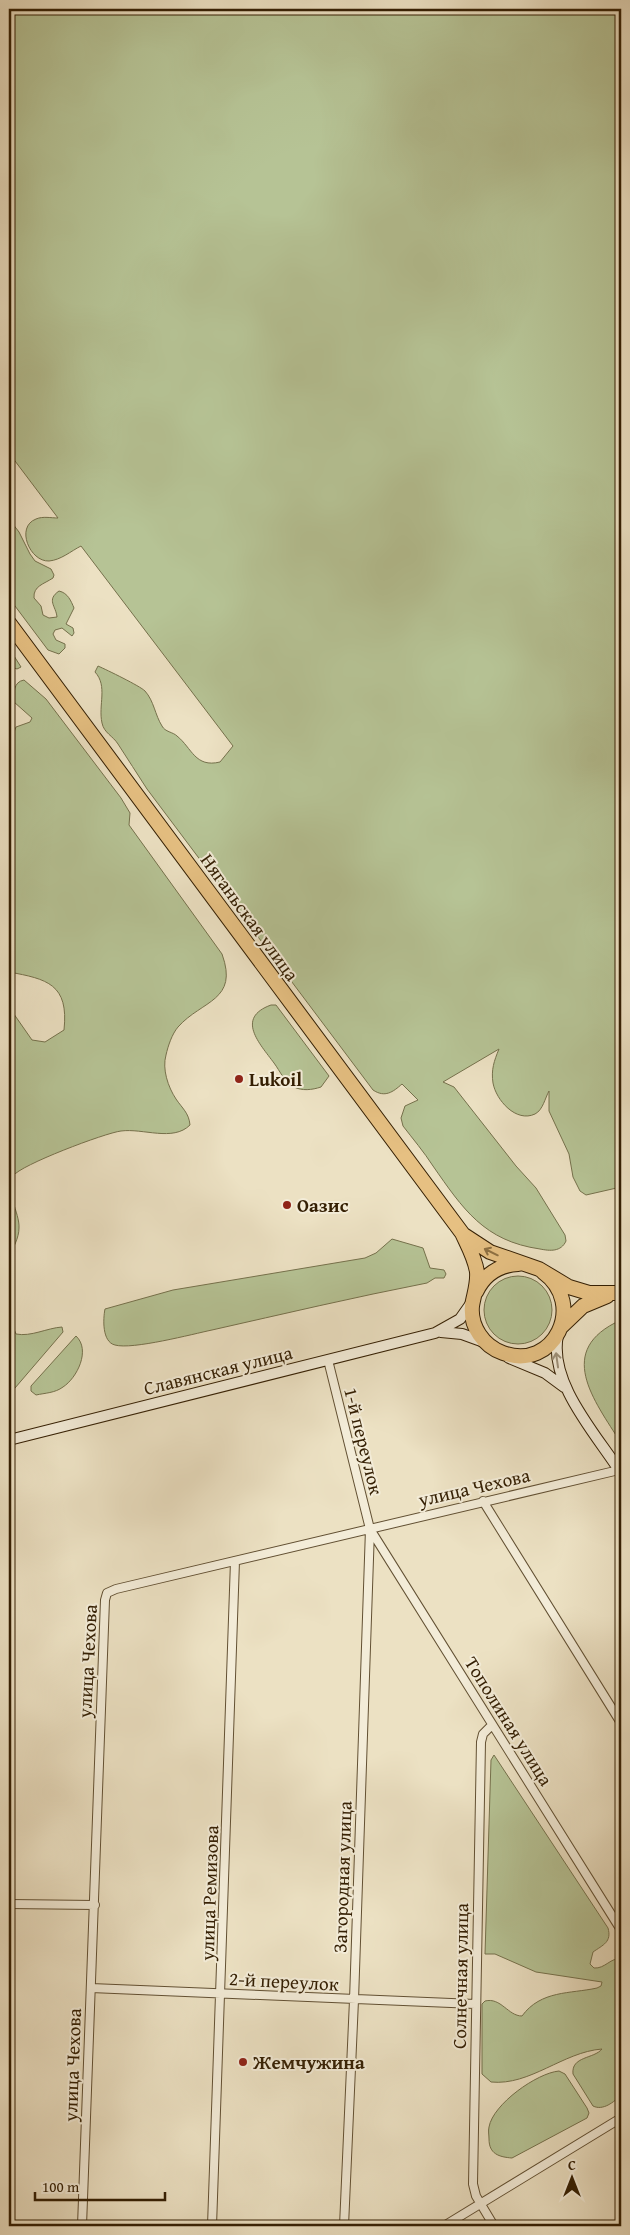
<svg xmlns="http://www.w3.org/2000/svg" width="630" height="2235" font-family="'Gentium Book Plus',serif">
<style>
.green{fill:#b6c395;stroke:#75714c}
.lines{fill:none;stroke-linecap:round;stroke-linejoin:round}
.street-casing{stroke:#625033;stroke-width:10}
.secondary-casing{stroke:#341f03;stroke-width:12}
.highway-casing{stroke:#341f03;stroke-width:16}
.street{stroke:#f3ecd8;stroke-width:8}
.secondary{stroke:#f3ecd8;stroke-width:10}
.highway{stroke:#e6c082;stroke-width:14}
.oneway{stroke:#8d7042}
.oneway2{stroke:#9d9078}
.poi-dot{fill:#8f2418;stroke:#f3ecd8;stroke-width:2}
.labels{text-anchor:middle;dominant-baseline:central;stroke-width:4;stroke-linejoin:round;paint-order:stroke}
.street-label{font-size:19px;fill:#341f03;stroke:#f3ecd8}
.poi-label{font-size:19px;font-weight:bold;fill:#341f03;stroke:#f3ecd8;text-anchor:start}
</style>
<rect width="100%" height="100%" fill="#ece1c3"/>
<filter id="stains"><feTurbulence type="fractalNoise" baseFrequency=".004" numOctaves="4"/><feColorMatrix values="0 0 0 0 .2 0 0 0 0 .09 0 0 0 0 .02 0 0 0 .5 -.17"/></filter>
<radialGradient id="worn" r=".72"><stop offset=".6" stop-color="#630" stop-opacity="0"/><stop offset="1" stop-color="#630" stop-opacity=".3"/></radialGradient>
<path class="green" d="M9 9H621V1187L586 1195 580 1191 573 1177 569 1154 549 1111V1091C545 1098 543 1110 535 1114 516 1123 496 1100 493 1083 491 1070 494 1061 499 1049L443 1082 454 1087 516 1166 536 1188 565 1235 566 1241C561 1252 550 1251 540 1249 484 1241 463 1209 433 1166 424 1152 413 1139 403 1126L401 1118 405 1106 418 1100 402 1084C393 1092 385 1098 373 1090L147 789C137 774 128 759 118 744 113 736 104 733 102 723 98 705 108 686 95 672L98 666C107 670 140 686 145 691 154 701 155 715 162 726 165 732 173 732 177 736 192 748 195 768 220 762L233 746 81 546C71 551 61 560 49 561 30 562 15 527 36 519 43 516 51 518 58 518L9 453Z
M9 519 19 532 30 554 35 561 51 569 54 575 53 578C44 584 33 586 34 598L41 606 43 615 49 618 57 617C56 606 46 600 59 591 68 593 71 601 74 608L66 624 73 628 74 633 72 636 62 628 55 630 53 634 56 640 65 644V648L59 654 48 650 9 598Z
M9 648 21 667 17 669 9 666Z
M24 680 46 699 121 798 130 813 129 825 222 954C239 1001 202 1000 178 1027 172 1034 168 1046 166 1055 162 1069 168 1087 176 1099 182 1108 189 1113 190 1125 173 1142 143 1128 121 1131 105 1133 20 1165 13 1176 4 1190 20 1213 19 1228 19 1238 13 1248 9 1257V1007L32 1040 45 1042 64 1030C69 984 47 979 9 972V741L11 740 16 727 30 722 32 718 14 702C14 693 13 682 24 680Z
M271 1005H276L329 1076 321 1087C312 1090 302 1091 294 1087 285 1083 280 1071 274 1063 260 1044 235 1018 271 1005Z
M392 1239 423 1248 430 1268 444 1270 446 1274 444 1278H435L427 1283C355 1297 283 1314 212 1330 193 1334 132 1350 115 1345 102 1342 103 1319 105 1309L173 1290 365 1258 376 1253Z
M484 1310a34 34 0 1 1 68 0a34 34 0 1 1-68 0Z
M9 1293 14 1329 16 1334C31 1337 47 1328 62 1327L63 1332 9 1395Z
M621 1320V1443C594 1400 554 1350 621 1320Z
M76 1336C91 1350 77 1378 63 1387 55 1393 45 1393 36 1395L31 1391V1386Z
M494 1755 608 1928C612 1942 603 1945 593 1952L590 1964 594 1968C605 1969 611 1957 621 1959V2095C614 2102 603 2111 593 2106L573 2074C571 2056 594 2059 602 2049 563 2052 530 2086 491 2082L482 2074V2004L485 2001C501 1997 508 2016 522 2016 541 1990 570 1994 597 1988L601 1986 602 1982 536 1972 495 1954H485L491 1760Z
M559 2071 565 2074 587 2108 589 2113 587 2118 512 2158C499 2157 489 2154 489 2139 489 2135 488 2131 489 2127 493 2104 537 2073 559 2071Z"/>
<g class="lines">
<g class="street-casing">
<path id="street" d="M328 1360 370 1529 354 2000 344 2226
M483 1501 621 1723
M370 1529 621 1930
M492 1725 483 1734 481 1742 473 2184 476 2196 494 2226
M9 1904 95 1905
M91 1988 475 2004
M82 2226 105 1600 107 1593 116 1589 619 1470
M212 2226 235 1561
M444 2226 621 2118"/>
</g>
<g class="secondary-casing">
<path id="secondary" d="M441 1332 462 1334 484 1342
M558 1335C548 1383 597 1435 621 1473
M509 1358 545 1373 564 1387
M9 1440 435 1333 460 1319 472 1302"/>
</g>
<g class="highway-casing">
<path id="highway" d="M9 623 462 1233C468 1246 475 1258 477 1272 478 1284 474 1294 472 1306 470 1326 483 1346 503 1353 554 1372 587 1304 543 1272
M464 1235 490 1252 539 1269 569 1287 589 1293H621
M476 1292C484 1275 499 1265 518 1264
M561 1327 583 1306 607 1296"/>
</g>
<use href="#street" class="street"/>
<use href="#secondary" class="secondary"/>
<use href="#highway" class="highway"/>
</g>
<defs><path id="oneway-shaft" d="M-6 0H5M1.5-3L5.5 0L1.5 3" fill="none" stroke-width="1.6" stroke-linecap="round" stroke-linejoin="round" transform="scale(1.25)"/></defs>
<use class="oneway" href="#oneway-shaft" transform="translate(491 1252) rotate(-154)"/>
<use class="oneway2" href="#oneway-shaft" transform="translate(557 1360) rotate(-98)"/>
<g class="poi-dot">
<circle cx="239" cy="1079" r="5"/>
<circle cx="287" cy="1205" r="5"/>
<circle cx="243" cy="2062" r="5"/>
</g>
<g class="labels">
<g class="street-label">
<text transform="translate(250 917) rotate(54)">Няганьская улица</text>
<text transform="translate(218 1370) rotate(-14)">Славянская улица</text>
<text transform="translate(364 1441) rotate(76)">1-й переулок</text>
<text transform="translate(474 1487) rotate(-13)">улица Чехова</text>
<text transform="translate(87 1661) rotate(-87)">улица Чехова</text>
<text transform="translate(509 1721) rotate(58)">Тополиная улица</text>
<text transform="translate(342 1877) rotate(-88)">Загородная улица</text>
<text transform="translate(209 1893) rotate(-88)">улица Ремизова</text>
<text transform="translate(460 1976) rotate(-89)">Солнечная улица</text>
<text transform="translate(284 1981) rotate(3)">2-й переулок</text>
<text transform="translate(72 2065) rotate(-88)">улица Чехова</text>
</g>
<g class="poi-label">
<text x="249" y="1079">Lukoil</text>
<text x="297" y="1205">Оазис</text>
<text x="253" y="2062">Жемчужина</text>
</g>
</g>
<rect width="630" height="2235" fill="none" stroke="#ece1c3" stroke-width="30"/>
<rect x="10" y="10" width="610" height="2215" fill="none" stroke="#341f03" stroke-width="2.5"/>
<rect x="15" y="15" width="600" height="2205" fill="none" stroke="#341f03"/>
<g transform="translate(572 2178)" stroke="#f3ecd8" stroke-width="4" paint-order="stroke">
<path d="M0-4L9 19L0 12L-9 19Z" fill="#341f03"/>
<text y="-8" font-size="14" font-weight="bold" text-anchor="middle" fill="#341f03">С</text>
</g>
<path d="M35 2192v8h130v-8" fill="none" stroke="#341f03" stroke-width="2.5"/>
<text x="42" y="2192" font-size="15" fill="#341f03" stroke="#f3ecd8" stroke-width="4" paint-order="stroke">100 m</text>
<rect width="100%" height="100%" filter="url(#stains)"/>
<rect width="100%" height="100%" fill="url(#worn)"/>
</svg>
